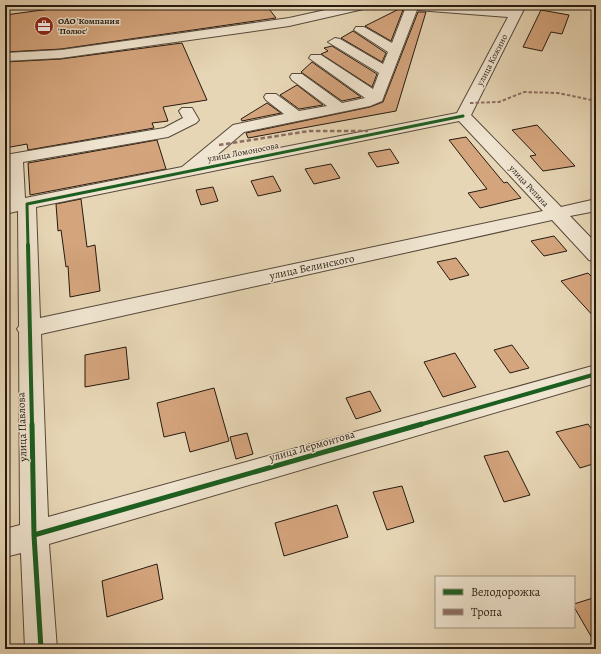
<svg xmlns="http://www.w3.org/2000/svg" width="601" height="654" font-family="Alegreya,serif">
<style>
.building{fill:#d4a47c;stroke:#261a11}
.lines{fill:none;stroke-linecap:round;stroke-linejoin:round}
.minor-casing{stroke:#56493a;stroke-width:2}
.minor{fill:#efe4cf;fill-rule:evenodd}
.quiet-far1{stroke:#8d6e63;stroke-width:2;stroke-dasharray:3.5 2;stroke-linecap:butt}
.quiet{stroke:#8d6e63;stroke-width:2.5;stroke-dasharray:4.5 2.5;stroke-linecap:butt}
.cycleway-far2-casing{stroke:#efe4cf;stroke-width:5}
.cycleway-far1-casing{stroke:#efe4cf;stroke-width:6}
.cycleway-casing{stroke:#efe4cf;stroke-width:8}
.cycleway-far2{stroke:#1b5e20;stroke-width:3}
.cycleway-far1{stroke:#1b5e20;stroke-width:4}
.cycleway{stroke:#1b5e20;stroke-width:5}
.labels{text-anchor:middle;dominant-baseline:central;stroke-width:3;stroke-linejoin:round;paint-order:stroke}
.far-poi-label{font-size:9px;font-weight:bold;fill:#261a11;stroke:#efe4cf;text-anchor:start}
.far-street-label{font-size:9px;fill:#261a11;stroke:#efe4cf}
.street-label{font-size:11px;fill:#261a11;stroke:#efe4cf}
</style>
<rect width="100%" height="100%" fill="#e7d6b5"/>
<filter id="stains"><feTurbulence type="fractalNoise" baseFrequency=".005" numOctaves="4"/><feColorMatrix values="0 0 0 0 .2 0 0 0 0 .09 0 0 0 0 .02 0 0 0 .5 -.17"/></filter>
<radialGradient id="worn" r=".72"><stop offset=".6" stop-color="#630" stop-opacity="0"/><stop offset="1" stop-color="#630" stop-opacity=".3"/></radialGradient>
<path class="building" d="M49 5H266L276 18 61 49 5 52V15L50 9Z
M399 9 403 10 391 41 365 26Z
M541 10 569 15 562 34 551 32 542 51 523 47Z
M418 12H426L396 111 248 138 246 133 370 107 383 102Z
M353 31 386 53 382 62 341 38Z
M182 43 207 100 163 107 168 121 152 123 154 128 28 150 27 144 5 148V62L61 59Z
M332 46 377 74 372 87 321 54 328 51 324 48Z
M312 62 361 97 342 101 301 72Z
M297 85 323 105 299 109 280 95Z
M267 103 281 113 242 121 241 119Z
M537 125 575 166 543 171 530 156 536 155 512 130Z
M466 137 504 183 507 182 521 198 480 208 468 193 487 189 449 140Z
M157 140 166 169 30 195 28 163Z
M390 149 399 163 377 167 368 153Z
M331 164 340 178 314 184 305 169Z
M273 176 281 191 258 196 251 181Z
M213 187 218 201 201 205 196 190Z
M81 199 87 247 95 245 100 291 70 297 68 266 66 267 61 230 58 231 56 204Z
M554 236 567 251 544 256 531 241Z
M456 258 469 275 450 280 437 262Z
M588 273 596 281V319L561 281Z
M512 345 529 368 510 373 494 350Z
M126 347 129 379 85 387V355Z
M455 353 476 387 443 397 424 362Z
M214 388 229 441 190 452 185 432 164 437 157 403Z
M370 391 381 411 356 419 346 398Z
M588 424 596 435V463L580 468 556 432Z
M247 433 253 454 236 459 230 437Z
M508 451 530 495 504 502 484 456Z
M402 486 414 522 387 530 373 492Z
M337 505 348 537 284 556 275 523Z
M157 564 163 599 107 617 102 581Z
M596 597V645L574 607V604Z"/>
<g class="lines">
<g class="minor-casing">
<path id="minor" d="M348 5H370L368 8 289 26 61 58 5 61V53L61 50 289 18Z
M398 5H448L511 10 514 5H526L471 115 561 207 596 199V211L570 216 596 243V262L589 260 552 220 41 334 48 517 596 365V383L49 544 57 649H25L21 553 5 557V529L20 525 19 332 17 329 19 326 18 211 5 214V202H8L5 155 164 128 183 118 179 111 182 108H192L199 120 196 123 168 137 23 162 25 198 182 167 233 125 284 114 266 100 264 97 266 94H276L299 111 327 106 292 80 290 77 292 74H302L342 103 365 98 309 58 311 55H321L373 89 379 73 328 42 335 38 340 39 383 64 388 52 354 30 356 27H364L392 43 405 9 400 8ZM417 10 508 17 457 113 209 162 244 132 370 106 382 101ZM459 121 543 211 40 318 36 207Z"/>
</g>
<use href="#minor" class="minor"/>
<path class="quiet-far1" d="M470 103 499 102 524 92 558 93 596 101"/>
<path class="quiet" d="M219 145 309 131H368"/>
<g class="cycleway-far2-casing">
<path id="cycleway-far2" d="M28 246 27 204 463 116"/>
</g>
<g class="cycleway-far1-casing">
<path id="cycleway-far1" d="M28 245 32 425
M419 425 596 374"/>
</g>
<g class="cycleway-casing">
<path id="cycleway" d="M32 424 34 535 41 649
M34 535 422 424"/>
</g>
<use href="#cycleway-far2" class="cycleway-far2"/>
<use href="#cycleway-far1" class="cycleway-far1"/>
<use href="#cycleway" class="cycleway"/>
</g>
<defs>
<g id="office-disc" transform="scale(1)"><circle r="9.5" fill="#8f2418" stroke="#efe4cf"/><path d="M-6-3h4V-5.5h4V-3h4V5H-6ZM-1-4.5V-3h2v-1.5ZM-6 0V1H6V0Z" fill="#fff"/></g>
</defs>
<g fill-rule="evenodd">
<use href="#office-disc" x="44" y="26"/>
</g>
<g class="labels">
<g class="far-poi-label">
<text x="58" y="21">ОАО 'Компания<tspan x="58" dy="10">'Полюс'</tspan></text>
</g>
<g class="far-street-label">
<text transform="translate(492 60) rotate(-63)">улица Кожино</text>
<text transform="translate(243 152) rotate(-11)">улица Ломоносова</text>
<text transform="translate(529 186) rotate(47)">улица Репина</text>
</g>
<g class="street-label">
<text transform="translate(312 267) rotate(-12)">улица Белинского</text>
<text transform="translate(22 427) rotate(-92)">улица Павлова</text>
<text transform="translate(312 446) rotate(-16)">улица Лермонтова</text>
</g>
</g>
<rect width="601" height="654" fill="none" stroke="#e7d6b5" stroke-width="20"/>
<rect x="6" y="6" width="589" height="642" fill="none" stroke="#261a11" stroke-width="2"/>
<rect x="10" y="10" width="581" height="634" fill="none" stroke="#261a11"/>
<rect x="435" y="576" width="140" height="52" fill="#efe4cf" stroke="#9f9383"/>
<rect x="443" y="589" width="20" height="6" fill="#1b5e20" stroke="#9f9383"/>
<text x="471" y="596" font-size="12" fill="#261a11">Велодорожка</text>
<rect x="443" y="609" width="20" height="6" fill="#8d6e63" stroke="#9f9383"/>
<text x="471" y="616" font-size="12" fill="#261a11">Тропа</text>
<rect width="100%" height="100%" filter="url(#stains)"/>
<rect width="100%" height="100%" fill="url(#worn)"/>
</svg>
